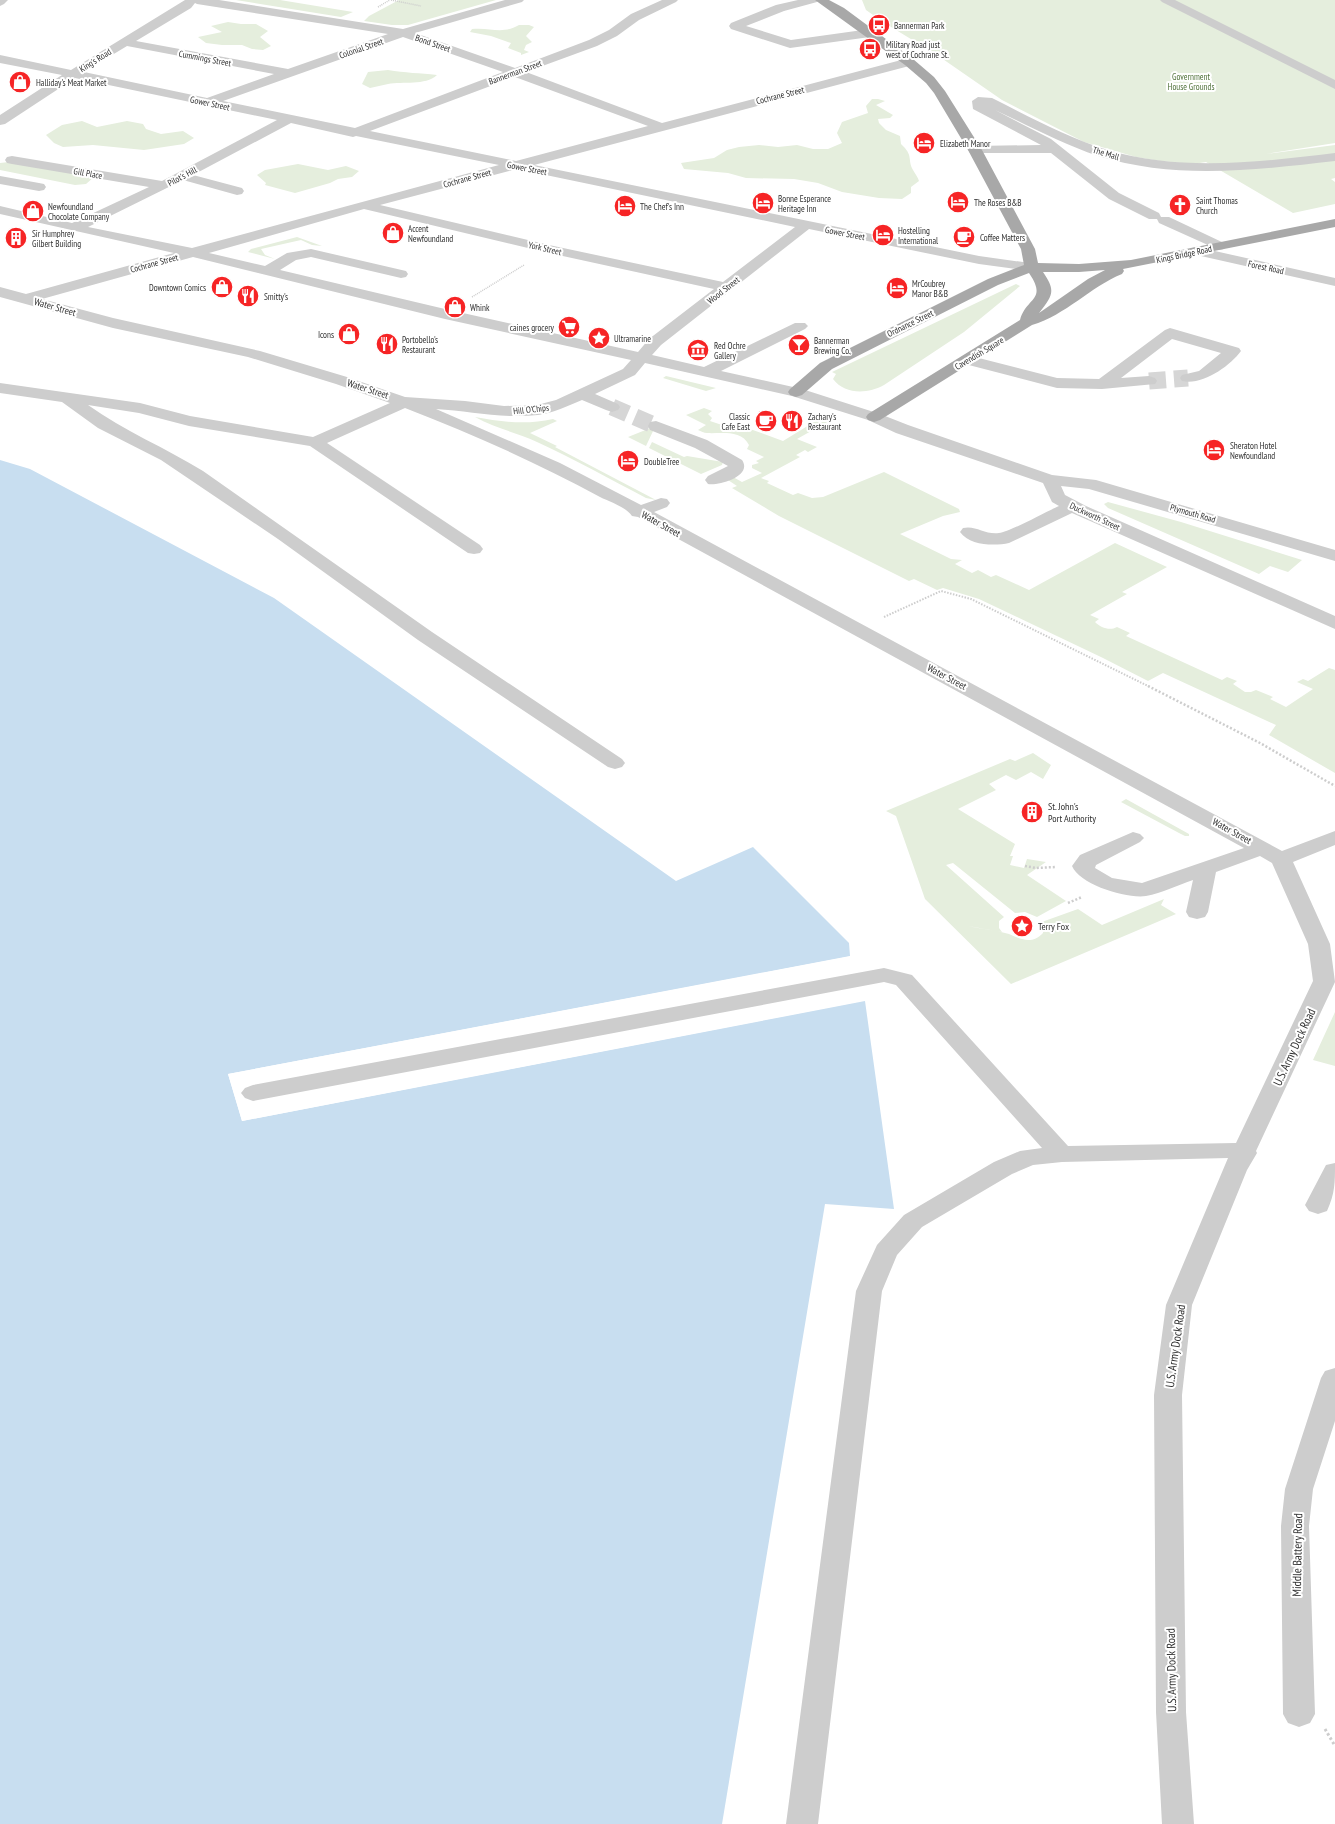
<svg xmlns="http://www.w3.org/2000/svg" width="1335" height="1824" font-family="'PT Sans Narrow',sans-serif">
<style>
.green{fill:#e5eedd}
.water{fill:#c8def0}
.pier{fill:#fff}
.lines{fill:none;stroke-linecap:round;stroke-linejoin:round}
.minor-tunnel{stroke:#d6d6d6;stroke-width:17;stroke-dasharray:17 8;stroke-linecap:butt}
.path-far3{stroke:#cdcdcd;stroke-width:1.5;stroke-dasharray:1 1;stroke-linecap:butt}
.path-far2{stroke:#cdcdcd;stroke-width:2;stroke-dasharray:1.5 1.5;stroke-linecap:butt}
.path-far1{stroke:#cdcdcd;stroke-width:2.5;stroke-dasharray:2 2;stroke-linecap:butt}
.path{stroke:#cdcdcd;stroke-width:3;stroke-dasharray:2.5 2.5;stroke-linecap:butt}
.minor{fill:#cdcdcd;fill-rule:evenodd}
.major{fill:#a8a8a8;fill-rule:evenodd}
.labels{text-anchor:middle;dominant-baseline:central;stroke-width:4;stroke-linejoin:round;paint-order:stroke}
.far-poi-label{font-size:9px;fill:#303030;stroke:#fff;text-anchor:start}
.far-street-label{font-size:9px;fill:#303030;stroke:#fff}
.far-park-label{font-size:9px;fill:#4f7139;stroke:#fff}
.street-label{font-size:10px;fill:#303030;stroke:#fff}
.poi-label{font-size:10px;fill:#303030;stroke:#fff;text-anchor:start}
.near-street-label{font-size:12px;fill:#303030;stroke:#fff}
</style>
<rect width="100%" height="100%" fill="#fff"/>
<path class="green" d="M236 0H280L353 12 341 17Z
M399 0H496L408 25H392L364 21 369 16Z
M862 0H1335V143L1266 154 1335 145V178L1331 179 1335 182V204L1293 213 1206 162 1193 164 1160 161 1136 157 1084 142 1002 100 937 55 883 22 866 10Z
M228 22 241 24H256L268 31 260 37 271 46 263 50 252 49 242 45H222L206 43 198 37 222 32 211 26Z
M519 25H529L534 27 526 36 532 42 526 45 524 50 529 52 521 55V53L508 48 511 43 491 36 470 32 472 29C491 27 501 35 519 25Z
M388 70C405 73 420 73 437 75 425 86 403 81 388 84 382 85 376 87 370 88L362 84 368 72Z
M872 99H878L885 101 876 105 893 115 890 118 878 119 879 123 886 130 900 136 901 144C914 156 907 159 913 170 915 174 918 177 919 181L911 187V193L902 199 879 198 842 192 818 183 794 179 746 178 728 173 684 169 681 163 714 158 727 150 739 147 759 145 778 147 797 145 813 149H828L842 143 837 133 842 122 868 113 866 106Z
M82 121 97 127 127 121 143 124 146 129 161 134 183 131 194 138 184 144 144 150 93 145 63 147 54 143 46 135 62 125Z
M9 162 94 177 86 184 75 185 0 170V163Z
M298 164 328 170 346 166 359 171 352 177 338 179 330 183 295 193 265 185 266 183 257 175 265 170Z
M297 237 322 246 312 245 301 240 261 249 265 255 275 259 248 252 251 249Z
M1016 284 1020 286 964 332 884 385C868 394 845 395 833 379L836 374 832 372Z
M666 376 716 388 706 391 663 378Z
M704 408 712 411 708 414 712 418 710 421 731 428 739 425 783 441 819 419 818 418 821 416 833 419 818 427 814 426 810 428 813 430 797 439 817 447 808 452 805 450 796 455 800 457 761 478 769 481 767 483 793 495 798 493 812 498 823 497 884 472 959 509 960 512 943 516 900 534 951 559 962 560 955 564 972 573 978 570 991 577 996 575 1029 590 1115 543 1167 567 1122 592 1127 594 1090 615 1099 619 1095 622C1101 628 1110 631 1117 627L1130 633 1126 636 1222 680 1227 677 1237 681 1233 684 1245 692H1251L1256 690 1273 697 1270 699 1286 707 1313 689 1297 682 1303 679 1308 681 1329 668 1335 670V773L1269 735 1276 725 1163 673 1148 681 1103 658 979 599 943 588 937 590 914 579 909 581 779 516 732 488 737 486 728 480 733 477 742 482 762 473 752 468V465L759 463 756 461 764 457 747 449 749 445C741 429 720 434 707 433 704 433 701 431 698 430L706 425 686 415Z
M475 417C501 422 527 425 553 419L557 421 530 433 557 446 555 447 656 500 646 498C610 479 574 459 537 442 516 432 496 429 475 417Z
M653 427 654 429 646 446 628 437Z
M652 442 684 457 687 456 723 462 722 465 701 474 649 448Z
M1108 502 1181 522 1302 560 1288 572 1270 566 1259 574 1108 508 1104 504Z
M1033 753 1051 765 1043 779 1031 772 1016 780 1006 775 989 784 996 790 958 809 1015 844 1010 856H1013L1010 865 1024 868 1027 859 1046 862 1027 875 1066 901 1037 917 1025 912 1015 913 953 863 946 865 1004 917 999 921V928L1002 932 968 926C981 929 996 930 1009 934 1020 939 1032 945 1043 933V929L1039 923 1078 909 1102 925 1164 899 1161 905 1176 914 1011 984 925 899 896 816 886 811 1010 759 1015 761Z
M1126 799 1189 834V836H1185L1179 833 1121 802Z
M1335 1012V1066L1313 1060Z"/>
<path class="water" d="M0 460 30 469 274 598 676 881 753 847 849 943 850 956 228 1074 242 1121 865 1001 894 1209 825 1204 722 1824H0Z"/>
<path class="pier" d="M852 956 850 958 231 1075 243 1119 864 999 867 1000 242 1121 228 1074Z"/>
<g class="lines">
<path class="minor-tunnel" d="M1149 381 1188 378
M612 407 656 426"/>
<path class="path-far3" d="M391 0 421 6
M378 7 390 0
M472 297 524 265"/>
<path class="path-far2" d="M884 617 941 591 971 599 1150 687"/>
<path class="path-far1" d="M1148 686 1260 743 1335 786
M1025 866 1036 868 1056 867
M1068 903 1082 897"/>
<path class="path" d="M1325 1729 1335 1746"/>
<path class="minor" d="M0 0H8L4 4 0 6Z
M185 0H219L403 29 505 0H524L522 2 415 33 515 68 589 40 609 30 631 14 662 0H678L676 2 639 20 617 36 597 46 526 72 662 123 905 59H913L915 62 913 65 534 165 979 256 1037 264 1039 267 1037 270 1032 271 979 264 809 229 661 345 652 355 704 367 795 323H805L808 326 805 329 721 371 802 389 880 414 908 425 1052 475 1096 480 1335 550V561L1089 489 1061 486 1065 495 1086 506 1335 616V629L1072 513 1009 543C995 546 970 546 960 532L963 528C976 525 985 535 999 533 1010 532 1047 511 1059 506L1052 502 1043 483 896 433 868 420 792 396 645 363 635 375 595 394 618 404 620 407 618 410 612 412 606 410 582 400C568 406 553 413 538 415 504 419 469 411 436 409L560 463 641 505 661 498 667 499 670 503 667 507 654 512 1282 851 1335 831V845L1293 862 1330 944 1335 982 1256 1151 1257 1153 1247 1170 1192 1305 1182 1395 1186 1712 1194 1824H1162L1156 1712 1154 1395 1166 1305 1228 1158 1062 1162 1033 1165 1012 1174 922 1227 897 1255 882 1291 818 1824H786L856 1291 877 1245 904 1215 994 1162 1020 1151 1042 1148 896 985 884 982 253 1101 245 1098 241 1093 245 1088 253 1085 884 968 912 975 1068 1146 1236 1143 1313 981 1308 944 1272 863 1260 856 1216 872 1208 912 1205 917 1197 919 1189 917 1186 912 1193 880C1178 885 1162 893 1146 896 1127 899 1080 885 1072 866L1080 855 1133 832 1140 834 1144 838 1140 842 1096 865 1095 868 1112 878 1142 883 1244 848 638 517 632 516C626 507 610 502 600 497 538 463 472 434 405 408L327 443 480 545 483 549 480 553 474 554 468 553 310 446 189 426 139 413 88 405C124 431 166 448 203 471L432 632 622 759 625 763 622 767 615 769 608 767 418 640 278 539 161 460 98 428 62 402 0 393V383L140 403 190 416 313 437 390 403 336 384 248 357 113 328 0 297V287L26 294 174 253 0 214V206L72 223 149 187 12 164 7 163 5 160 7 157 12 156 162 181 277 120 75 78 5 124 0 125V115L62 75 0 63V55L71 70ZM195 3 197 4 388 34 288 69 136 41 191 8ZM403 37 503 72 355 128 223 101ZM127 46 274 74 207 98 84 72ZM515 77 648 126 516 161 370 131ZM291 123 353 137 356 136 499 165 192 248 88 227 183 180 237 195 242 194 244 191 242 188 193 175ZM517 169 795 227 723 282 549 245 380 205ZM364 209 549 253 714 289 649 339 638 352 445 309 280 270 296 260 311 257 401 278 406 277 408 274 406 271 311 249 287 253 265 266 209 253ZM193 257 445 319 631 360 623 369 556 400 537 405 504 406 465 401 405 397 347 377 260 351 113 318 42 299Z
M798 0H819L817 2 784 11 746 26 791 40 870 29 876 33 870 37 790 48 731 29 729 26 731 23 776 5Z
M1160 0H1175L1335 80V89L1162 2Z
M978 97 992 98C1030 117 1068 138 1108 150 1182 172 1260 162 1335 153V161C1256 170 1175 180 1098 156 1062 144 1029 126 995 110L1051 139 1119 193 1159 213 1161 217H1169L1224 243 1226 246 1224 249 1219 250 1159 223 1157 219H1149L1109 199 1051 153H970L968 150 970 147 975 146 1041 145 973 109 972 101Z
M0 176 39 183 44 184 46 187 44 190 39 191 0 184Z
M1197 247 1335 278V286L1192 254 1190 251 1192 248Z
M1170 328 1239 348 1241 351C1230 366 1202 386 1182 381L1180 378 1182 375 1199 371 1221 353 1172 339 1121 378 1149 376 1155 378 1157 381 1155 384 1102 389 1057 388 961 363 959 360 961 357 967 355 1057 378 1099 379 1165 330Z
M656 421 707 440 742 460C753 476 719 486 708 484L705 480 708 476 728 466 695 448 650 430 648 426 650 422Z
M1335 1163C1335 1183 1335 1193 1327 1211L1318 1214 1309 1211 1305 1205 1326 1165Z
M1335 1368V1421L1313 1489 1309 1526 1315 1714 1310 1723 1299 1727 1288 1723 1283 1714 1281 1526 1285 1489 1321 1378 1325 1371Z"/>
<path class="major" d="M815 0H829L844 8 913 59 934 77 945 91 982 150 1035 249 1038 263 1079 264 1131 260 1335 219V227L1123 269 1124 271 1122 274C1090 287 1066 315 1032 325L880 420 874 422 868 420 866 417 868 414 1020 320C1026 297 1048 301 1029 273L998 285 832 369 802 395 796 397 790 395 788 392 790 389 820 363 988 279 1024 265 1021 249 968 150 934 93 926 83 905 65ZM1105 270 1088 279 1039 313C1053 295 1056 291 1043 272H1079Z"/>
</g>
<defs>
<g id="bus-disc" transform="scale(1.15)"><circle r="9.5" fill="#f62425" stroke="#fff"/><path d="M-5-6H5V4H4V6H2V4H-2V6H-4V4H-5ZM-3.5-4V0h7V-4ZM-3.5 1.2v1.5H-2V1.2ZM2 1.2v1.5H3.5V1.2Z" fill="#fff"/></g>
<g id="shop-disc" transform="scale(1.15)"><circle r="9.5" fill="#f62425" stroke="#fff"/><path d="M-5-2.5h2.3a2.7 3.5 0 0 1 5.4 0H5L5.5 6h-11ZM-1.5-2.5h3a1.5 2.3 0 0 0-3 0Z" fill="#fff"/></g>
<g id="hotel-disc" transform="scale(1.15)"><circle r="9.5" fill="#f62425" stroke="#fff"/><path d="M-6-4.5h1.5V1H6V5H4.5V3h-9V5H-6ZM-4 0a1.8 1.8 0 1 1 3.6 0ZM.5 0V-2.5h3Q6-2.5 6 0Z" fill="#fff"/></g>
<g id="church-disc" transform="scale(1.15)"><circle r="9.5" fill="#f62425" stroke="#fff"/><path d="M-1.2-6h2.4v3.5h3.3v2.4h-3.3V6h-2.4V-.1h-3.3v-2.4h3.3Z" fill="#fff"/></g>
<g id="cafe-disc" transform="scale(1.15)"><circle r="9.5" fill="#f62425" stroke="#fff"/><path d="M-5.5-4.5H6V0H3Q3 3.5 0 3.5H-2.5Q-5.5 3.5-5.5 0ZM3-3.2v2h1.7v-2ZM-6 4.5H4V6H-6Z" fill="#fff"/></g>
<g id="building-disc" transform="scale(1.15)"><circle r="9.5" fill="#f62425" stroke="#fff"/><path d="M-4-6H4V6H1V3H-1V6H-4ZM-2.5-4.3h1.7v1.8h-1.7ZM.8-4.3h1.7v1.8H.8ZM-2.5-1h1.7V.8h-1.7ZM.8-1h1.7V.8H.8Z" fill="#fff"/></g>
<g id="restaurant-disc" transform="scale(1.15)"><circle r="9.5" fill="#f62425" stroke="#fff"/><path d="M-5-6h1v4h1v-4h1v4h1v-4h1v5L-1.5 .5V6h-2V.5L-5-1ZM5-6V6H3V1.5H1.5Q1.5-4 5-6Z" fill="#fff"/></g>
<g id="supermarket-disc" transform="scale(1.15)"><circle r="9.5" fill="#f62425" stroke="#fff"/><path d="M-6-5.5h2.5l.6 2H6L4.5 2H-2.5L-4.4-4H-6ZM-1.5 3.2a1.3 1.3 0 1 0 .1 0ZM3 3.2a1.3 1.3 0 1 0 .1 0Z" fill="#fff"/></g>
<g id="sight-disc" transform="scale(1.15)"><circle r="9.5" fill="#f62425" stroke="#fff"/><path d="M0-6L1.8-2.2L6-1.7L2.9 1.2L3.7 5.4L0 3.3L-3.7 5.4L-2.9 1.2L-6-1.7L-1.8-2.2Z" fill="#fff"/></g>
<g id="bar-disc" transform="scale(1.15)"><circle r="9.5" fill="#f62425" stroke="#fff"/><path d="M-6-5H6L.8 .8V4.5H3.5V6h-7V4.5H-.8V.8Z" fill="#fff"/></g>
<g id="museum-disc" transform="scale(1.15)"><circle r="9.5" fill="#f62425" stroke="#fff"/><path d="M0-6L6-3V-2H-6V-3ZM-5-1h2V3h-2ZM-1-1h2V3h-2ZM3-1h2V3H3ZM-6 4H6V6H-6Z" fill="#fff"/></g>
</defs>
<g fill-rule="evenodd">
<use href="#bus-disc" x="879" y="25"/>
<use href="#bus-disc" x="870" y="49"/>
<use href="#shop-disc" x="20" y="82"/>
<use href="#hotel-disc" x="924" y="143"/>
<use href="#hotel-disc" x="958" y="202"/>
<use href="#hotel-disc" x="763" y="203"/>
<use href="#church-disc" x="1180" y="205"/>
<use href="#hotel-disc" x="625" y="206"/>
<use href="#shop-disc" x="33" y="211"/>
<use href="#shop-disc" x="393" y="233"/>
<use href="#hotel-disc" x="883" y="235"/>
<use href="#cafe-disc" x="964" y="237"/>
<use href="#building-disc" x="16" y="238"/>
<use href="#shop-disc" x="222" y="287"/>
<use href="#hotel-disc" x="897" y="288"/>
<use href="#restaurant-disc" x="248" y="296"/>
<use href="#shop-disc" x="455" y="307"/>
<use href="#supermarket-disc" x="569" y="327"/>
<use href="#shop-disc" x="349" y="334"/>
<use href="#sight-disc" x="599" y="338"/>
<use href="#restaurant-disc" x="387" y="344"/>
<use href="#bar-disc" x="799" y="345"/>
<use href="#museum-disc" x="698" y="350"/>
<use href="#cafe-disc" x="766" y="421"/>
<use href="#restaurant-disc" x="792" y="421"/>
<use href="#hotel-disc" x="1214" y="450"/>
<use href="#hotel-disc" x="628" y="461"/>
<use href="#building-disc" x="1032" y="812"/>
<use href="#sight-disc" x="1022" y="926"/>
</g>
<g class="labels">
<g class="far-poi-label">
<text x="894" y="25">Bannerman Park</text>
<text x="886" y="44">Military Road just<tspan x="886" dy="10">west of Cochrane St.</tspan></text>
<text x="36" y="82">Halliday's Meat Market</text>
<text x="940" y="143">Elizabeth Manor</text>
<text x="778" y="198">Bonne Esperance<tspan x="778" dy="10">Heritage Inn</tspan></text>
<text x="1196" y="200">Saint Thomas<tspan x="1196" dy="10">Church</tspan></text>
<text x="974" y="202">The Roses B&amp;B</text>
<text x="48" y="206">Newfoundland<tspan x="48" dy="10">Chocolate Company</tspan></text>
<text x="640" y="206">The Chef's Inn</text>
<text x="408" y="228">Accent<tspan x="408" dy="10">Newfoundland</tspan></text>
<text x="898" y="230">Hostelling<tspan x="898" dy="10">International</tspan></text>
<text x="32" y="233">Sir Humphrey<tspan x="32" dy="10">Gilbert Building</tspan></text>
<text x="980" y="237">Coffee Matters</text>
<text x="912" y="283">MrCoubrey<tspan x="912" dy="10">Manor B&amp;B</tspan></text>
<text x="206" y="287" text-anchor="end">Downtown Comics</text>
<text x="264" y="296">Smitty's</text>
<text x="470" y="307">Whink</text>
<text x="554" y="327" text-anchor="end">caines grocery</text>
<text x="334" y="334" text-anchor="end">Icons</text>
<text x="614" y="338">Ultramarine</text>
<text x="402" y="339">Portobello's<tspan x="402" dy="10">Restaurant</tspan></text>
<text x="814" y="340">Bannerman<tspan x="814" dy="10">Brewing Co.</tspan></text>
<text x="714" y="345">Red Ochre<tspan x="714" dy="10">Gallery</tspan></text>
<text x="750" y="416" text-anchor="end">Classic<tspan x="750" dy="10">Cafe East</tspan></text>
<text x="808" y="416">Zachary's<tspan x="808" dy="10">Restaurant</tspan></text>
<text x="1230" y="445">Sheraton Hotel<tspan x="1230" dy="10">Newfoundland</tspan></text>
<text x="644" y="461">DoubleTree</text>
</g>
<g class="far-street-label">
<text transform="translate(433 43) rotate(19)">Bond Street</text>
<text transform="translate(361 48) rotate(-19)">Colonial Street</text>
<text transform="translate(205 58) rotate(11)">Cummings Street</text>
<text transform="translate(95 60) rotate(-32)">King's Road</text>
<text transform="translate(515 72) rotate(-20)">Bannerman Street</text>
<text transform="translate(780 95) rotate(-14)">Cochrane Street</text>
<text transform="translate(210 103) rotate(12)">Gower Street</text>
<text transform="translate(1106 153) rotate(17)">The Mall</text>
<text transform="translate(527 168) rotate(11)">Gower Street</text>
<text transform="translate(88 173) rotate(10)">Gill Place</text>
<text transform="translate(182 176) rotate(-28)">Pilot's Hill</text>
<text transform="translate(467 178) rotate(-15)">Cochrane Street</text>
<text transform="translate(845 233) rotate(11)">Gower Street</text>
<text transform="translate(545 248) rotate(13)">York Street</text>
<text transform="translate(1184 254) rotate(-12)">Kings Bridge Road</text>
<text transform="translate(154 263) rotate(-15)">Cochrane Street</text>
<text transform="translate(1266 267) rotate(12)">Forest Road</text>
<text transform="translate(723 290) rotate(-38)">Wood Street</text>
<text transform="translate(910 323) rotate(-26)">Ordnance Street</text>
<text transform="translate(979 353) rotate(-31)">Cavendish Square</text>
<text transform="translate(531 409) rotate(-6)">Hill O'Chips</text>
<text transform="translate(1193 513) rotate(16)">Plymouth Road</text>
<text transform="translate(1095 516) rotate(25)">Duckworth Street</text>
</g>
<g class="far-park-label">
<text x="1191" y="76">Government<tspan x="1191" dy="10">House Grounds</tspan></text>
</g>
<g class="street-label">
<text transform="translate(55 307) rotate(16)">Water Street</text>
<text transform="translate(368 389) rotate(18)">Water Street</text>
<text transform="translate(661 524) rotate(29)">Water Street</text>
<text transform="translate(947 677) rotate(28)">Water Street</text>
<text transform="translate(1232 831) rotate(29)">Water Street</text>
</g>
<g class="poi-label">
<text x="1048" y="806">St. John's<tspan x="1048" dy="12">Port Authority</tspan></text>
<text x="1038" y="926">Terry Fox</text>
</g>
<g class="near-street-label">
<text transform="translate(1294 1047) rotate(-65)">U.S. Army Dock Road</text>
<text transform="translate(1175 1346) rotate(-82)">U.S. Army Dock Road</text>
<text transform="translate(1297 1555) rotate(-89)">Middle Battery Road</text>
<text transform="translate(1171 1670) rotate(-91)">U.S. Army Dock Road</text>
</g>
</g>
</svg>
